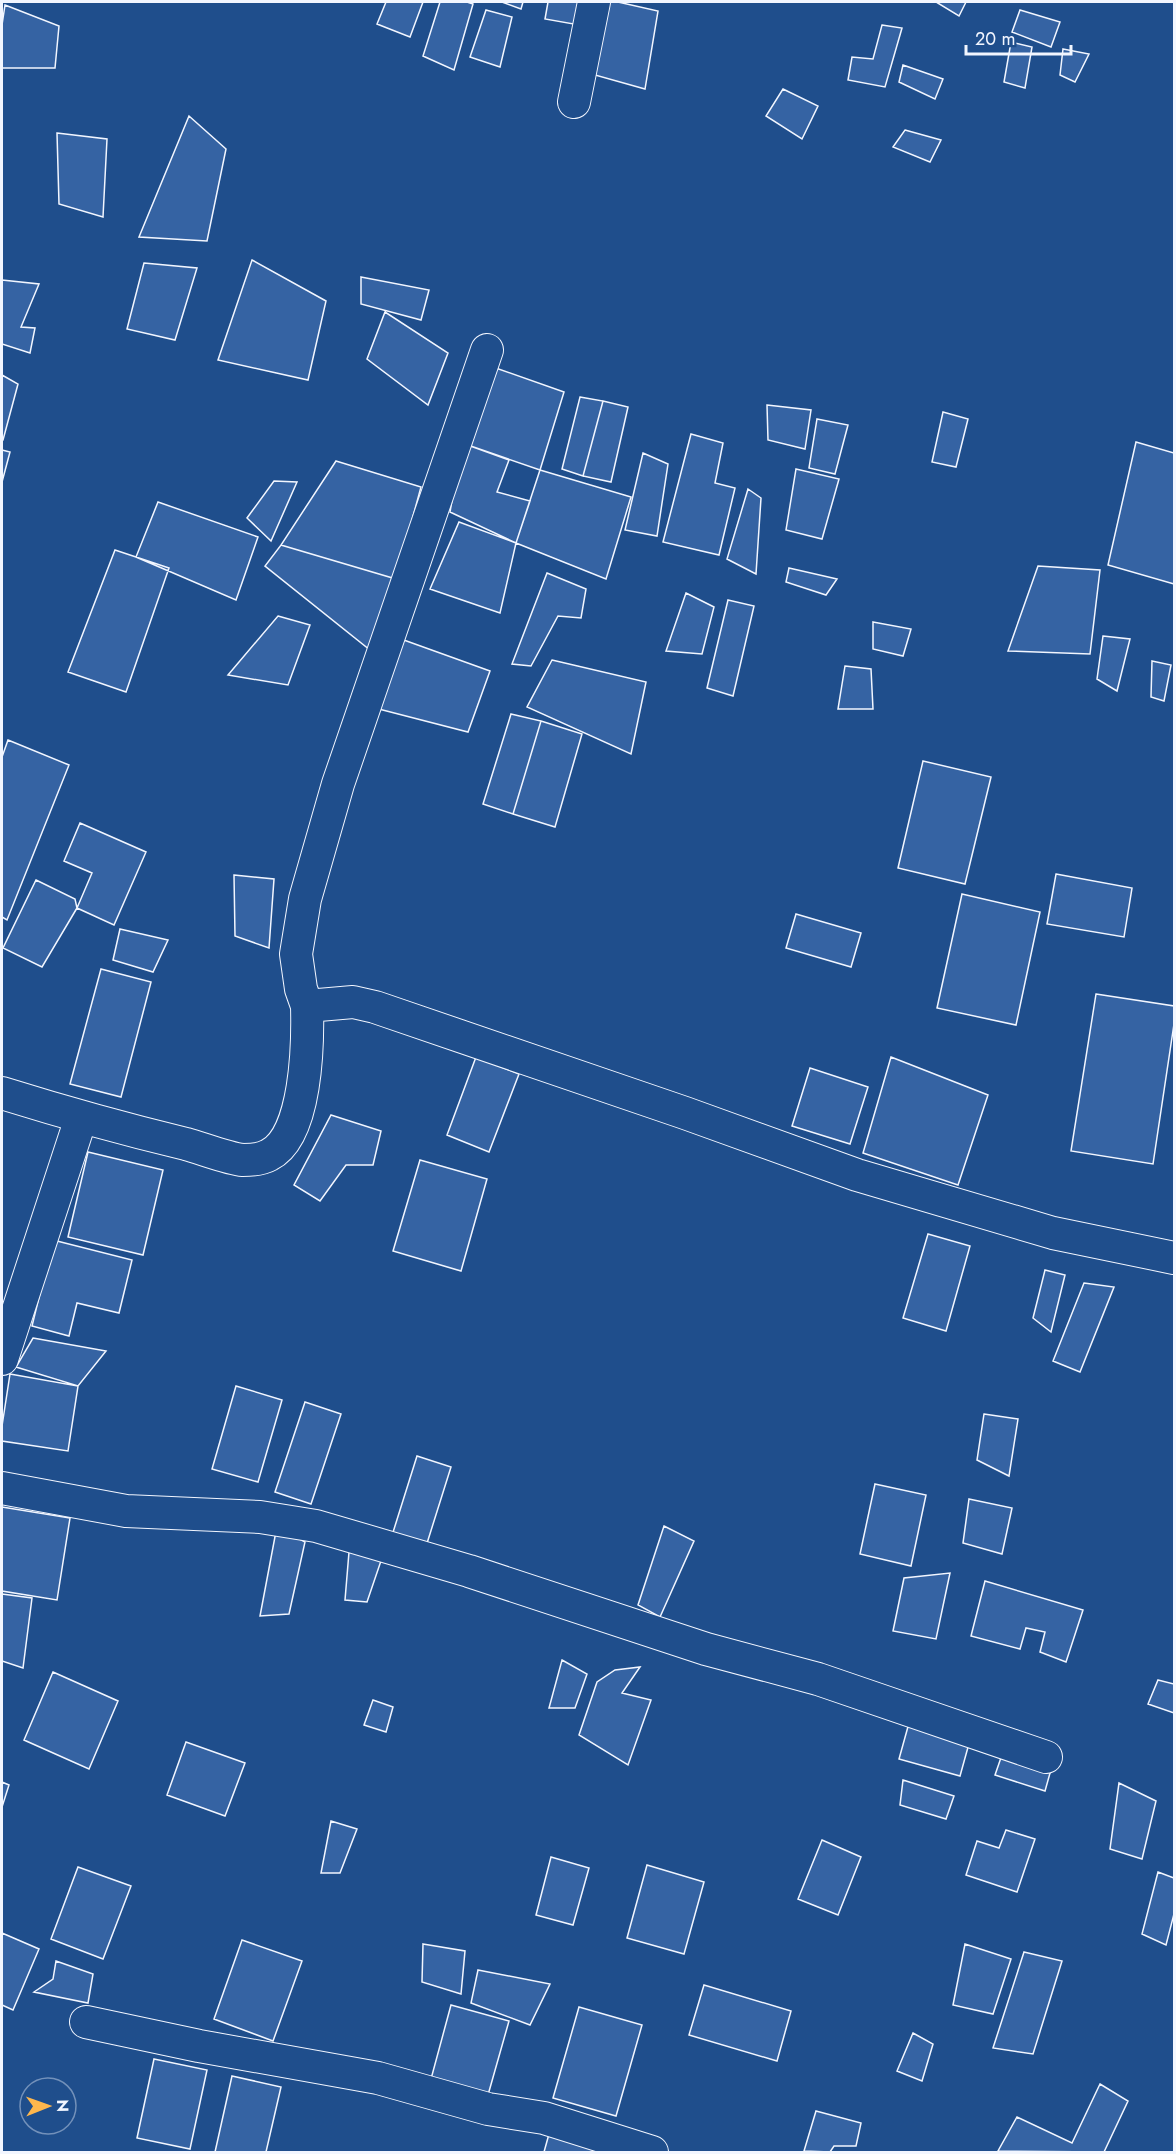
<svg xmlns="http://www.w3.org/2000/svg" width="1176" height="2154" font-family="Jost,sans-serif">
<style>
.building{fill:#3563a3;stroke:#f2f6ff;stroke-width:1.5}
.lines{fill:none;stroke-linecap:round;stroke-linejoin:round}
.minor-casing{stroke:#f2f6ff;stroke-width:34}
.minor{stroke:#1f4e8c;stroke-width:32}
</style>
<rect width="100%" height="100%" fill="#1f4e8c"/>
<path class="building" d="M386 2H423L410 37 377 24Z
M440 2H467L473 4 454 70 423 56Z
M502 2H523L521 9Z
M548 2H583L579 25 545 19Z
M608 2H618L658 11 645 89 595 75Z
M936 2H966L959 16Z
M5 5 59 26 55 68H2V25Z
M486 10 512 17 500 67 470 57Z
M1020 10 1060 22 1051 47 1012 32Z
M882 25 902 28 885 87 848 80 852 57 873 59Z
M1011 42 1032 47 1025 88 1004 82Z
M1063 49 1089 54 1075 82 1060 75Z
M903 65 943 79 935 99 899 82Z
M783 89 818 106 802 139 766 116Z
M189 116 226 149 207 241 139 237Z
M905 130 941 140 930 162 893 147Z
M57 133 107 139 103 217 59 204Z
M252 260 326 301 308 380 218 360Z
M144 263 197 268 175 340 127 329Z
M361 277 429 290 421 320 361 304Z
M2 280 39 284 21 327 35 328 30 353 2 344Z
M385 312 448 353 428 405 367 359Z
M490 366 564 392 540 470 462 443Z
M2 375 18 384 3 440H2Z
M580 397 603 401 583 476 562 469Z
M603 401 628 407 611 482 583 476Z
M767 405 811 410 805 449 768 440Z
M943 412 968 419 956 467 932 462Z
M817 419 848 425 835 474 809 468Z
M691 434 723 443 715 483 735 488 719 555 663 542Z
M1136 442 1174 453V584L1108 565Z
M462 443 509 460 497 492 530 501 516 543 450 512Z
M2 450 10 452 2 482Z
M643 453 668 464 657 536 625 530Z
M336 461 421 487 396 579 281 545Z
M796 469 839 479 822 539 786 530Z
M540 470 631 497 606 579 516 543Z
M274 481 297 482 271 541 247 518Z
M748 489 761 498 756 574 727 559Z
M158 502 258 537 236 600 136 557Z
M459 522 516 543 500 613 430 589Z
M281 545 396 579 370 650 265 566Z
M115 550 169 568 126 692 68 672Z
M1038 566 1100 570 1090 654 1008 651Z
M789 568 837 579 826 595 786 582Z
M547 573 586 589 581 618 558 616 531 666 512 664Z
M686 593 714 607 702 654 666 651Z
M728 600 754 606 733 696 707 688Z
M278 616 310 625 288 685 228 675Z
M873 622 911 629 903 656 873 649Z
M1103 636 1130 639 1117 691 1097 679Z
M401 639 490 671 468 732 371 707Z
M552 660 646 682 631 754 527 707Z
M1152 661 1171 665 1164 701 1151 697Z
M845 666 871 669 873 709H838Z
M511 714 541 721 513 814 483 804Z
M541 721 582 734 555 827 513 814Z
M8 740 69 765 7 920 2 917V757Z
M923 761 991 777 965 884 898 868Z
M80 823 146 852 114 925 77 908 92 873 64 861Z
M1056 874 1132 888 1124 937 1047 924Z
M234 875 274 879 269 948 235 936Z
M36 880 75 899 77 908 42 967 3 948Z
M962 894 1040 912 1016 1025 937 1008Z
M796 914 861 933 851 967 786 948Z
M120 929 168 940 153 972 113 960Z
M101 969 151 982 121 1097 70 1084Z
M1096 994 1174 1006V1024L1153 1164 1071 1151Z
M476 1057 519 1074 489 1152 447 1135Z
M891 1057 988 1095 958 1185 863 1153Z
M810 1068 868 1087 850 1144 792 1126Z
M331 1115 381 1131 373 1165H346L320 1201 294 1185Z
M88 1152 163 1170 143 1255 68 1237Z
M420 1160 487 1179 461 1271 393 1251Z
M928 1234 970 1246 946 1331 903 1318Z
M53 1240 132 1260 119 1313 77 1303 69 1336 32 1326Z
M1045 1270 1065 1275 1051 1332 1033 1318Z
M1084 1283 1114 1287 1080 1372 1053 1361Z
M33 1338 106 1351 78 1386 16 1367Z
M10 1374 78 1386 68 1451 2 1441V1426Z
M236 1386 282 1400 258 1482 212 1469Z
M305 1402 341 1414 311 1504 275 1492Z
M984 1414 1018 1419 1009 1476 977 1460Z
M417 1456 451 1467 423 1556 389 1545Z
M875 1484 926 1495 911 1566 860 1554Z
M969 1499 1012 1508 1002 1554 963 1543Z
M2 1507 70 1518 57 1600 2 1591Z
M277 1526 305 1542 289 1614 260 1616Z
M664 1526 694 1541 660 1617 638 1605Z
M349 1552H384L367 1602 345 1600Z
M950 1573 936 1639 893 1631 904 1578Z
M985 1581 1083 1610 1066 1662 1040 1652 1045 1632 1026 1628 1020 1649 971 1636Z
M2 1594 32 1598 23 1668 2 1661Z
M562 1660 587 1674 575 1708H549Z
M640 1667 622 1693 651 1700 628 1765 579 1735 597 1682 615 1670Z
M53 1672 118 1701 89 1769 24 1740Z
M1158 1680 1174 1684V1713L1148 1704Z
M373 1700 393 1707 386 1732 364 1725Z
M909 1723 970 1740 960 1776 899 1759Z
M186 1742 245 1763 225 1816 167 1795Z
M1004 1749 1052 1766 1045 1791 995 1775Z
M903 1780 954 1796 946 1819 900 1805Z
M2 1782 9 1785 2 1807Z
M1119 1783 1156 1801 1142 1859 1110 1849Z
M331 1821 357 1829 340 1873H321Z
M1006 1830 1035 1839 1017 1892 966 1875 977 1841 999 1848Z
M822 1840 861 1857 838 1915 798 1899Z
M551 1857 589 1868 573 1925 536 1915Z
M647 1865 704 1882 684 1954 627 1938Z
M78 1867 131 1886 103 1959 51 1939Z
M1158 1872 1174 1878V1914L1166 1945 1142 1934Z
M2 1933 39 1949 13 2010 2 2005Z
M242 1940 302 1961 273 2041 214 2019Z
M423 1944 465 1951 461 1994 422 1982Z
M965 1944 1011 1959 993 2014 953 2005Z
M1024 1952 1062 1961 1033 2054 993 2048Z
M56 1961 93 1974 88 2003 34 1992 53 1979Z
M478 1970 550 1984 530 2025 471 2003Z
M704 1985 791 2011 777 2061 689 2035Z
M451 2005 509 2021 488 2095 431 2079Z
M579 2007 642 2025 616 2116 553 2098Z
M913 2033 933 2044 922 2081 897 2071Z
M154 2059 207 2070 190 2149 137 2138Z
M232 2076 281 2087 266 2152H215Z
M1100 2084 1128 2101 1104 2152 998 2151 1017 2117 1072 2143Z
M816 2111 861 2123 856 2146H834L830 2152 804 2151Z
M549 2134 612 2152H544Z"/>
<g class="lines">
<g class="minor-casing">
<path id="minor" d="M574 102 594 2
M307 1006 301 989 296 954 305 899 338 784 487 350
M2 1093C63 1112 124 1129 186 1144 201 1148 229 1159 243 1160 252 1160 262 1159 269 1155 307 1136 308 1043 307 1006L353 1002 375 1007 685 1113 857 1175 1053 1233 1174 1258
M2 1359 81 1118
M2 1488 126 1511 260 1517 316 1526 469 1571 706 1649 818 1679 1046 1757
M86 2022 199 2046 378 2078 488 2109 544 2118 652 2152"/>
</g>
<use href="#minor" class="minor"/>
</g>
<rect width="1176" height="2154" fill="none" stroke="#f2f6ff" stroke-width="6"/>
<g transform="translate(48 2106) rotate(89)"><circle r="28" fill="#1f4e8c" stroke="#7391ba" stroke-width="1.5"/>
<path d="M0-4.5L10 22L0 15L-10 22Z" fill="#ffb74d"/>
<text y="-9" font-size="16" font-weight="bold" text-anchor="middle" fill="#f2f6ff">N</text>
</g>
<path d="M966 45v9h105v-9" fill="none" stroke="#f2f6ff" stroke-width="3"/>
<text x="975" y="45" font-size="18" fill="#f2f6ff" stroke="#1f4e8c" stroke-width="4.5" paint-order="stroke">20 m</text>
</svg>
